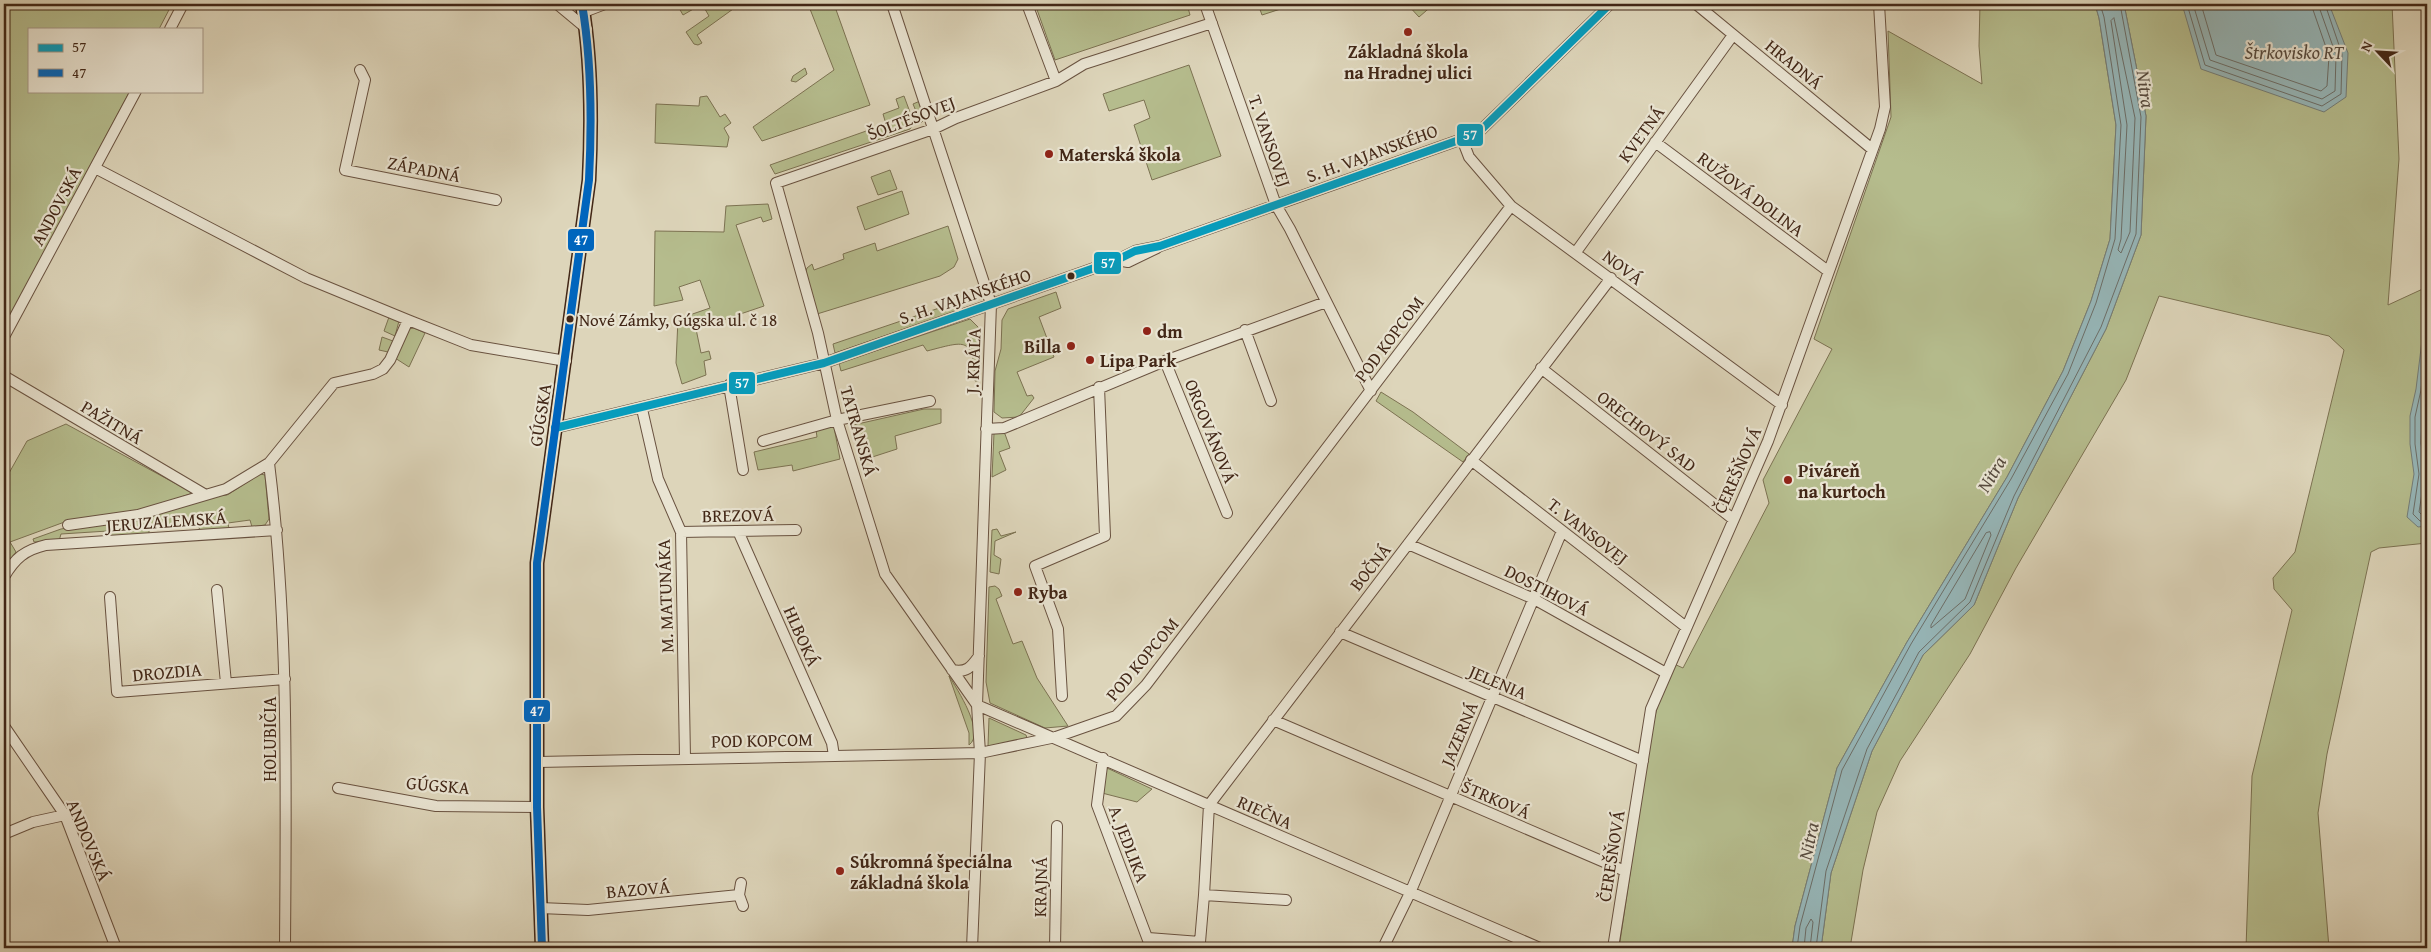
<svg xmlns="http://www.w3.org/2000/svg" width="2431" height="952" font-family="'Gentium Book Plus',serif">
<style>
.green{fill:#b5bc8d;stroke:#7c7252}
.water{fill:#96b6b8;stroke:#747d78}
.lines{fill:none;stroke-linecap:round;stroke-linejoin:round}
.shore{stroke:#6c6e68;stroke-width:1}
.minor-casing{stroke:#695240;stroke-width:12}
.major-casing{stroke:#422717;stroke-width:15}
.minor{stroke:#e9e4d2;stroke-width:10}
.major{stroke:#ddd5ba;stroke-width:12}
.bus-1-casing{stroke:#e9e4d2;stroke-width:11}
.bus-2-casing{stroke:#e9e4d2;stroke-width:11}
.bus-1{stroke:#079cbc;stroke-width:8}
.bus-2{stroke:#0065bd;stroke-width:8}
.poi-dot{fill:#8f2418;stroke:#e9e4d2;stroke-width:2}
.bus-dot{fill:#422717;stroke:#e9e4d2;stroke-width:2}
.labels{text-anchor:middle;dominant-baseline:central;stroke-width:4.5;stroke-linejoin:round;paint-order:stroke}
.bus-label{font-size:17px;fill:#422717;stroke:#e9e4d2;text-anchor:start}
.poi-label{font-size:18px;font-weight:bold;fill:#422717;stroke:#e9e4d2;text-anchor:start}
.street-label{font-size:18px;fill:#422717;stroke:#e9e4d2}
.water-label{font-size:19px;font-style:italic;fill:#574b3f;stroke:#e9e4d2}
.line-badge{stroke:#e9e4d2;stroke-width:2}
.badge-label{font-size:14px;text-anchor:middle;font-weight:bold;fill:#fff}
</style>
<rect width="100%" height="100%" fill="#ddd5ba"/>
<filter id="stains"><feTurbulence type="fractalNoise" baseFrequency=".004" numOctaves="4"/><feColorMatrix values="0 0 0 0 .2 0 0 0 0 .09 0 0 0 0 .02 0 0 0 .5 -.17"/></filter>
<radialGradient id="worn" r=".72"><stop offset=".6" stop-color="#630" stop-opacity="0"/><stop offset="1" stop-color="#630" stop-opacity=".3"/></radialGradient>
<path class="green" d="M4 4H172L159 29H29V91H130L4 327Z
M685 4H740L697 35 702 43 698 45 694 44 686 32 709 16 702 4 683 15 679 8Z
M808 4H834L870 105 762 141 753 127 834 70Z
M1035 4H1187L1190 15 1055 60Z
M1258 4H1296L1262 15Z
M1407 4H1434L1419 17Z
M1980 4H2095L2099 18 2116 125 2110 239 2091 301 2063 371 2007 477 1907 642 1837 768 1795 926 1792 948H1619L1651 732 1659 700 1674 664 1683 668 1769 503 1763 480 1832 349 1814 339 1891 117 1888 31 1982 84 1979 46Z
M2124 4H2392L2399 159 2388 305 2427 287V543L2379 548 2371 552 2327 754 2318 813 2329 948H2246L2252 776 2292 610 2274 589 2273 578 2295 552 2344 350 2329 336 2159 296 2126 380 2016 568 1970 654 1900 761 1877 812 1863 870 1850 948H1821L1831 873 1872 751 1923 655 1974 605 2018 498 2106 329 2141 235 2146 116Z
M1189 65 1221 156 1152 180 1134 125 1150 118 1144 100 1109 111 1103 94Z
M805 68 807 74 796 82 791 81 793 76Z
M707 96 720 117 725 114 731 123 724 128 729 137 727 147 655 143 656 104 699 106 700 97Z
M904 96 914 123 910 129 775 174 770 165 886 124 883 114 899 108 896 99Z
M920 101 926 118 921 123 913 104Z
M890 170 897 189 878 195 871 177Z
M902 191 909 214 865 230 857 207Z
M768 204 772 219 763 222 761 217 736 225 764 306 696 329 701 353 709 351 711 359 704 361 706 375 682 384 676 363 678 319 710 308 700 280 679 287 683 300 654 306 655 231 724 232 726 206Z
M948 226 958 259 954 267 940 276 817 314 805 274 807 268 812 264 814 270 844 259 843 254 875 243 877 251Z
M1056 292 1061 308 1039 317 1054 357 1017 372 1027 396 1032 395 1034 398 1019 417 1002 418 994 412 995 371 1001 349 1002 320 1008 309Z
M957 302 960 310 835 353 833 344Z
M389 317 399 321 395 336 384 331Z
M970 319 981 330 979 381H975C973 336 966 341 927 351L923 345 841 371 839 363Z
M414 328 425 333 409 367 395 358 408 329Z
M382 337 393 341 388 352 379 350Z
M1381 392 1413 412 1469 454 1463 462 1376 401Z
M924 409H941V423L895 436 897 449 860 461 853 425Z
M66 424 193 493 139 511 70 520 10 542 16 552 4 567V482L27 441Z
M829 426 834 427 840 459 793 471 792 465 758 470 754 452 817 437 816 430Z
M1002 432 1005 434 1010 448 999 452 1006 470 992 477 994 433Z
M260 474 265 475 269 519 265 525 252 527 250 520 228 523 229 529 200 531 198 524 149 528V534L109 537 108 531 61 534 59 541 34 542 33 539 61 529 144 516 206 497 227 495Z
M997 529 1001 536 1016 532 995 541 994 555 1001 559 999 574 990 572 992 530Z
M995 586 999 589 1002 596 996 599 1013 644 1022 641 1037 678 1068 726 1045 728 990 703 986 682 989 587Z
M949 676C957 689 986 733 969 745V733Z
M989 718 1026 735 1027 738 997 746H988Z
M1107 768 1152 789 1137 802 1102 793Z"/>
<path class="water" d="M2095 4H2124L2146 116 2141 235 2106 329 2018 498 1974 605 1923 655 1872 751 1831 873 1821 948H1792L1795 926 1837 768 1907 642 2007 477 2063 371 2091 301 2110 239 2116 125 2099 18Z
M2182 4H2329L2348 53 2346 97 2324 112 2201 69Z
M2427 317V526L2418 527 2407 517 2414 474 2410 444V416L2416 389 2424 324Z"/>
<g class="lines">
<path class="shore" d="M2187 4 2205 65 2322 106 2341 94 2342 54 2325 4
M2193 4 2210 60 2322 99 2335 91 2336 55 2318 4
M2201 4 2216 55 2321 91 2327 86 2329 56 2311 4
M2114 18 2135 118 2130 232 2121 253 2118 250 2121 239 2127 125 2111 21Z
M2427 333 2421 390 2415 417V444L2419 474 2413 514 2420 521H2427
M2427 392 2422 417 2421 443 2425 474 2419 512 2422 515H2427
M1990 532 1991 535 1965 599 1931 628V625L1986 533Z
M1797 948 1800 926 1842 770 1911 644 2011 479 2068 374 2096 303 2115 239 2121 125 2104 17 2100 4
M1804 948 1806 928 1811 919 1813 922 1810 948
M1816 948 1826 871 1867 749 1919 652 1970 602 2014 496 2101 327 2136 234 2141 117 2120 4"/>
<g class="minor-casing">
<path id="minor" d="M557 4 587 29
M892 4 991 304 977 705 980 753 972 948
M1027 4 1056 81
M1205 4 1276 205 1290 229 1371 391
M1696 4 1872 149
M584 12 605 4
M170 29 183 4
M360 70 365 80 345 170 496 200
M1462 139 1469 157 1511 206 1782 405
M1655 142 1828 271
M95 168 306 278 408 320 471 345 566 361
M1576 252 1733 35
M1117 260 1128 262 1157 248
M1245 330 1271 401
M4 337 136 91
M1165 361 1227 513
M1541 368 1733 519
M4 376 204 494
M729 385 743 470
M642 409 658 479 681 532 685 758
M555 428 824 363 1117 260 1135 251 1160 246 1462 139 1481 130 1610 4
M986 429 1004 428 1165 361 1326 302
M763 441 837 420 930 401
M1471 460 1686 627
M269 463C289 624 286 786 285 948
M68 525 138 515 226 489 269 463 334 383 373 374 383 369 390 360 408 320
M738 531 832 743 834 756
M681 532 796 530
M1408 544 1534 599 1666 673
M4 577C15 558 25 550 46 545L277 530
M217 590 226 683
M110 597 117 692 285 679
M1340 632 1643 761
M952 670C967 673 971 667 979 656
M1062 696 1058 629 1035 566 1105 536 1099 387
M977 705 885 574 837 420 818 333 776 183 933 129 956 118 1056 81 1084 64 1212 23
M977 705 1540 948
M1273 720 1625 871
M4 726 65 815 116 948
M1103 758 1097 805 1151 948
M538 762 980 753 1056 737 1116 716 1146 685 1511 206
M338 788 436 806 537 807
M4 834 33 822 65 815
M741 883 739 895 743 906
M1286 900 1204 895 1209 805 1611 278
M540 908 588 910 739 895
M1148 938 1200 942 1204 895
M1055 948 1057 826
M1383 948 1410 893 1562 531
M1613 948 1651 709 1768 441 1880 129 1885 107 1879 4"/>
</g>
<g class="major-casing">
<path id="major" d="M542 948 537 807V563L589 180C592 121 592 63 582 4"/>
</g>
<use href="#minor" class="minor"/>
<use href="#major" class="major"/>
<g class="bus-1-casing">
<path id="bus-1" d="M555 428 824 363 1117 260 1135 251 1160 246 1462 139 1481 130 1610 4"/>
</g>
<g class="bus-2-casing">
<path id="bus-2" d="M542 948 537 807V563L589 180C592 121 592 63 582 4"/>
</g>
<use href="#bus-1" class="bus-1"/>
<use href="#bus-2" class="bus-2"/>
</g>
<g class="poi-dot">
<circle cx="1408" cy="32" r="5"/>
<circle cx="1049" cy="154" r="5"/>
<circle cx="1147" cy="331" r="5"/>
<circle cx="1071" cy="346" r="5"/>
<circle cx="1090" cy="360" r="5"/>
<circle cx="1788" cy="480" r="5"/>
<circle cx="1018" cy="592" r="5"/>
<circle cx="840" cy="871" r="5"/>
</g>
<g class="bus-dot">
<circle cx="1071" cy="276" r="4.5"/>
<circle cx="570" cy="319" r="4.5"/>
</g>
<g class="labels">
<g class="bus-label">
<text x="579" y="319">Nové Zámky, Gúgska ul. č 18</text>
</g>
<g class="poi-label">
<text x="1408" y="51" text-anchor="middle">Základná škola<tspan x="1408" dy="21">na Hradnej ulici</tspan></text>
<text x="1059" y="154">Materská škola</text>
<text x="1157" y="331">dm</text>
<text x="1061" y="346" text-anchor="end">Billa</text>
<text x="1100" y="360">Lipa Park</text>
<text x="1798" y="470">Piváreň<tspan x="1798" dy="21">na kurtoch</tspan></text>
<text x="1028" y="592">Ryba</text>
<text x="850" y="861">Súkromná špeciálna<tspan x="850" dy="21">základná škola</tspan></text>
</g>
<g class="street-label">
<text transform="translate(1794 64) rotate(39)">HRADNÁ</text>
<text transform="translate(911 118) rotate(-21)">ŠOLTÉSOVEJ</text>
<text transform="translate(1641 134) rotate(-54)">KVETNÁ</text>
<text transform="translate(1270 141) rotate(71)">T. VANSOVEJ</text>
<text transform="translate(1372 153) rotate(-20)">S. H. VAJANSKÉHO</text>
<text transform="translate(424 169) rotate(11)">ZÁPADNÁ</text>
<text transform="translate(1751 194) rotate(37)">RUŽOVÁ DOLINA</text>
<text transform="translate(56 206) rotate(-62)">ANDOVSKÁ</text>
<text transform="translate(1623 267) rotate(37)">NOVÁ</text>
<text transform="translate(965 296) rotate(-19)">S. H. VAJANSKÉHO</text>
<text transform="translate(1389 339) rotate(-53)">POD KOPCOM</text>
<text transform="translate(973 361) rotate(-88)">J. KRÁĽA</text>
<text transform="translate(540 415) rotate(-81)">GÚGSKA</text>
<text transform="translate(112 422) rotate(31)">PAŽITNÁ</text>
<text transform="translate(859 431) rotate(74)">TATRANSKÁ</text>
<text transform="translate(1211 431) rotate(68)">ORGOVÁNOVÁ</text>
<text transform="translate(1647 431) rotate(38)">ORECHOVÝ SAD</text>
<text transform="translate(1737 470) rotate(-66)">ČEREŠŇOVÁ</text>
<text transform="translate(738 515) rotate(-1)">BREZOVÁ</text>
<text transform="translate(166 521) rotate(-4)">JERUZALEMSKÁ</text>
<text transform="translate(1588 531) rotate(38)">T. VANSOVEJ</text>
<text transform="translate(1370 567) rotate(-52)">BOČNÁ</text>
<text transform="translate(1547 590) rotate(27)">DOSTIHOVÁ</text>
<text transform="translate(665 596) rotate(-92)">M. MATUNÁKA</text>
<text transform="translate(802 636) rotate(66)">HLBOKÁ</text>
<text transform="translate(1142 659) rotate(-50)">POD KOPCOM</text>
<text transform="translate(167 672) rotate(-5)">DROZDIA</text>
<text transform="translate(1498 682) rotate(23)">JELENIA</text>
<text transform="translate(1459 734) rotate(-67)">JAZERNÁ</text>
<text transform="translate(269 739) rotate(-90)">HOLUBIČIA</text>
<text transform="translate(762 740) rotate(-1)">POD KOPCOM</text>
<text transform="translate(438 785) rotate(5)">GÚGSKA</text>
<text transform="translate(1496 799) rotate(23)">ŠTRKOVÁ</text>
<text transform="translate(1265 812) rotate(24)">RIEČNA</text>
<text transform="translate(89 840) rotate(67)">ANDOVSKÁ</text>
<text transform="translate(1129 844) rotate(69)">A. JEDLIKA</text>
<text transform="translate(1611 856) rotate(-81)">ČEREŠŇOVÁ</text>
<text transform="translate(1040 887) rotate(-89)">KRAJNÁ</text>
<text transform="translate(638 889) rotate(-5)">BAZOVÁ</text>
</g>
<g class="water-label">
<text x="2294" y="52">Štrkovisko RT</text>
<text transform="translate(2146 89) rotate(82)">Nitra</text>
<text transform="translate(1991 474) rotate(-60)">Nitra</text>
<text transform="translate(1808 841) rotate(-78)">Nitra</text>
</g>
</g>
<g class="line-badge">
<rect x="1456" y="123" width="28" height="24" rx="5" fill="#079cbc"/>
<rect x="567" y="228" width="28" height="24" rx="5" fill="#0065bd"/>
<rect x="1093" y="251" width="29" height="24" rx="5" fill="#079cbc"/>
<rect x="728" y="371" width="28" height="24" rx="5" fill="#079cbc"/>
<rect x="523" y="699" width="28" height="24" rx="5" fill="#0065bd"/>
</g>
<g class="badge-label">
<text x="1470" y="140">57</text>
<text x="581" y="245">47</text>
<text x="1108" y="268">57</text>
<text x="742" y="388">57</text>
<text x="537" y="716">47</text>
</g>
<rect width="2431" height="952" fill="none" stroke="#ddd5ba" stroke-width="20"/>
<rect x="5" y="5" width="2421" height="942" fill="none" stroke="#422717" stroke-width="2.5"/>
<rect x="10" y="10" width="2411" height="932" fill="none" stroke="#422717"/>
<rect x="28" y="28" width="175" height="65" fill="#e9e4d2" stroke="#a69887"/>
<rect x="38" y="44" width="25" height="8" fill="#079cbc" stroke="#a69887"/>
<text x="72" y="52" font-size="15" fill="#422717">57</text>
<rect x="38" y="69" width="25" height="8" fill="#0065bd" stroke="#a69887"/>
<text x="72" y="78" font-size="15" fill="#422717">47</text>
<g transform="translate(2378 52) rotate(295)" stroke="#e9e4d2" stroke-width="4" paint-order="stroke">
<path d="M0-4L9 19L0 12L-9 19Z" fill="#422717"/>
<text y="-8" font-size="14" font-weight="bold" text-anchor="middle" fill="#422717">N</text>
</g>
<rect width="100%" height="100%" filter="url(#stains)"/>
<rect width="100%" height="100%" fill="url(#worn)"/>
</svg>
